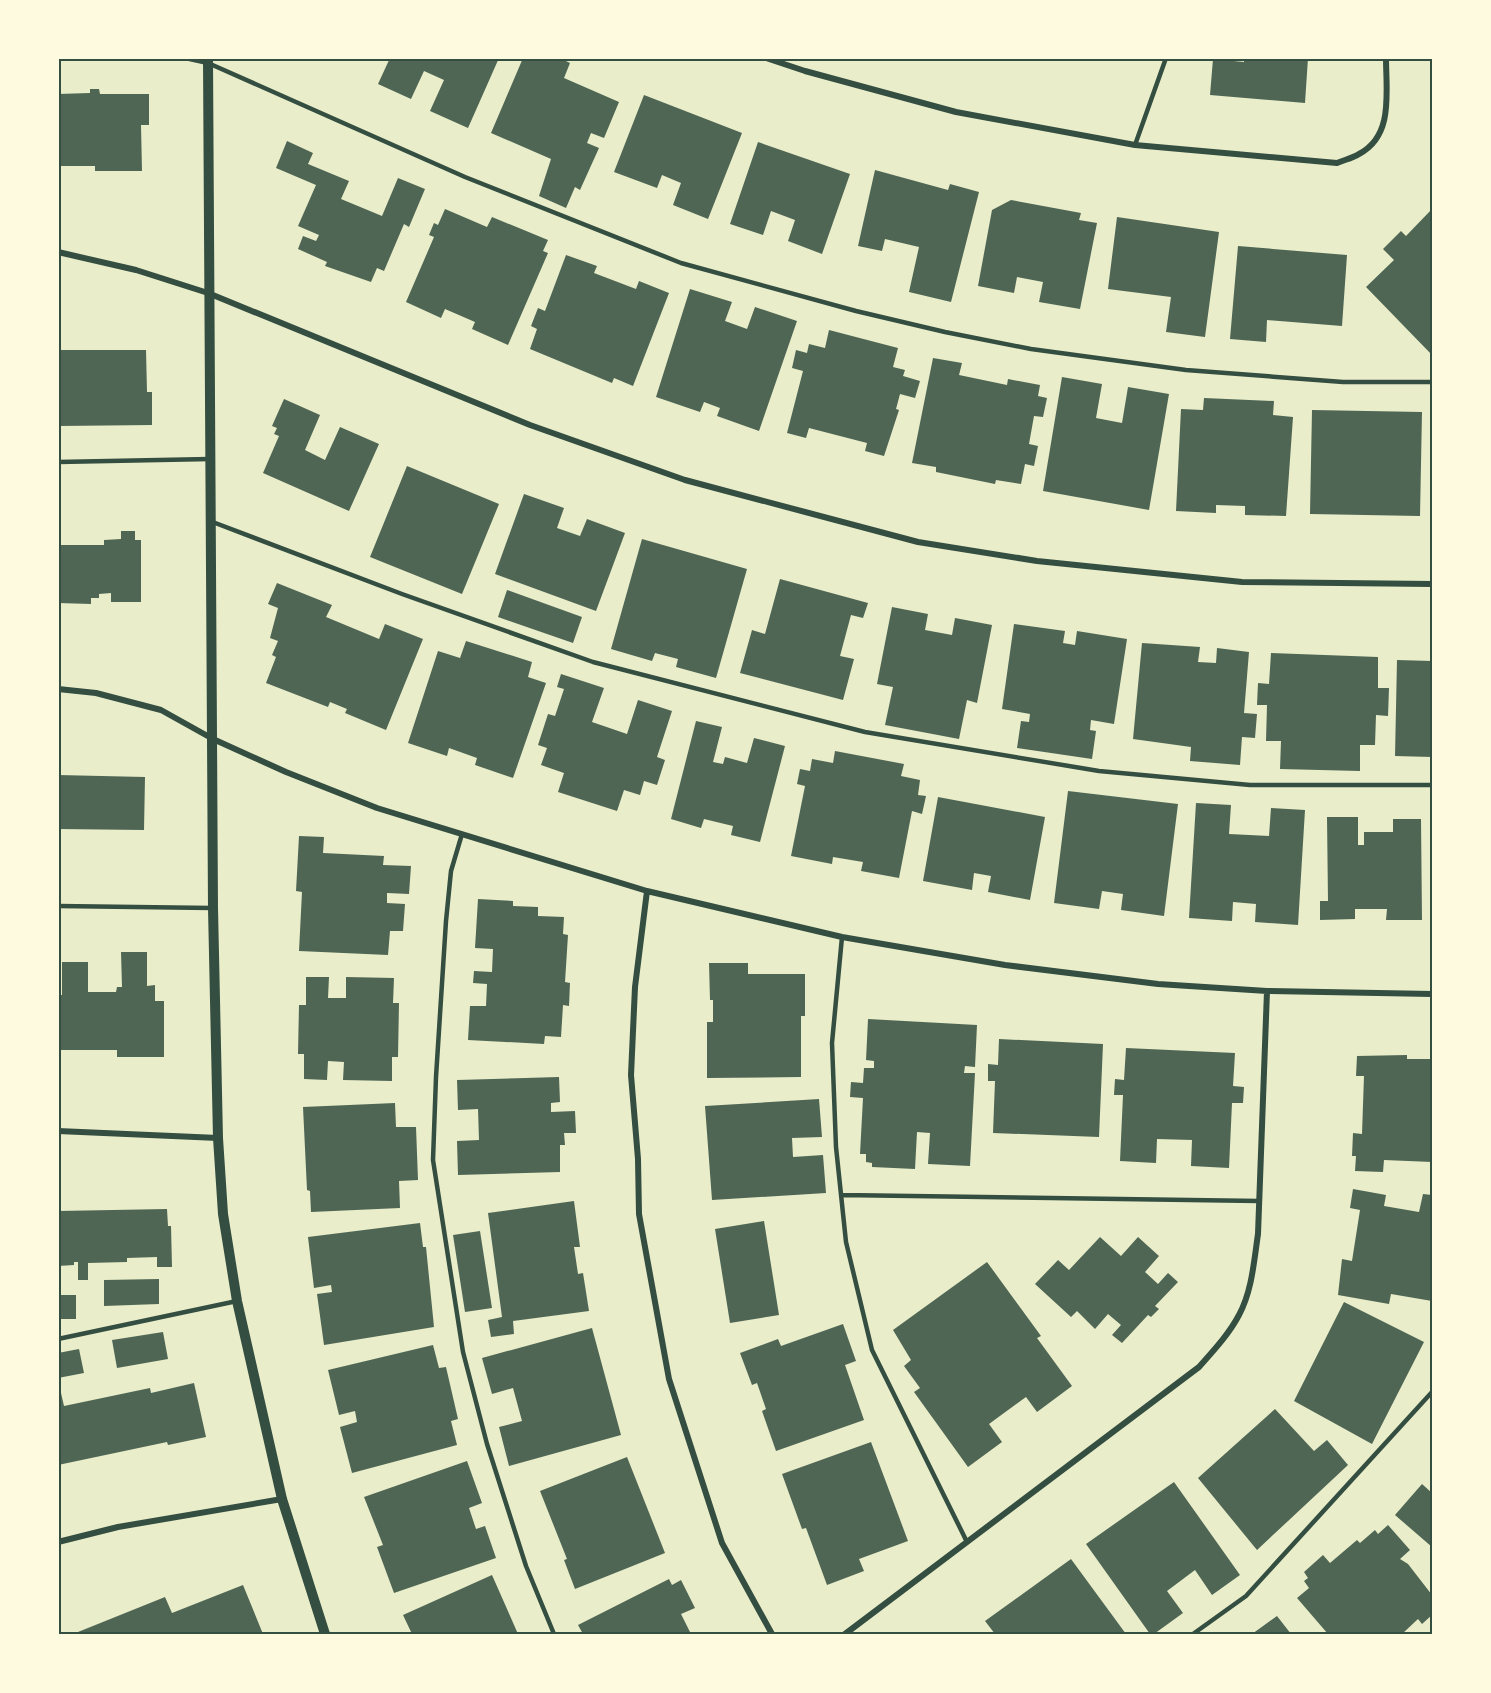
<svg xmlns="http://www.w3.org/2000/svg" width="1491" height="1693" font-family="'Roboto Condensed',sans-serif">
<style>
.building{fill:#4f6655}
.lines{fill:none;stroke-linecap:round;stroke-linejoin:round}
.service{stroke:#344e41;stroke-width:4.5}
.minor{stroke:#344e41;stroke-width:6}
.tertiary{stroke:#344e41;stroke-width:10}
.neatline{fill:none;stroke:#344e41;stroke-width:2}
</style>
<rect width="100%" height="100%" fill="#e9edc9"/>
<path class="building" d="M390 58H499L468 128 430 111 444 80 424 71 411 99 378 84Z
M523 58H560L570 63 564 78 619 102 604 138 591 133 587 143 599 148 580 190 575 187 566 208 539 196 551 159 491 133Z
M1244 58H1308L1305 103 1210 95 1213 59 1244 62Z
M90 89H99L100 94H149V125H141L142 171H95V166H58V94L90 93Z
M644 95 742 133 708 219 673 205 681 183 662 175 657 188 614 172Z
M287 141 313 153 308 164 349 181 341 199 382 216 398 178 425 189 409 227 404 224 384 271 377 268 371 282 325 266 327 262 298 249 303 236 316 241 319 235 298 226 316 185 276 168Z
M758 142 850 174 822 254 788 241 795 220 771 211 763 235 730 224Z
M875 170 948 190 950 184 979 192 951 302 909 292 919 247 885 239 882 251 858 246Z
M1011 200 1081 213 1079 220 1097 223 1080 309 1039 302 1043 282 1017 277 1014 293 978 286 992 210Z
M445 209 487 227 492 217 548 240 543 251 548 253 508 345 472 329 475 322 445 309 441 318 406 302 434 237 429 235 434 223 438 225Z
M1432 209V355L1366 287 1394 260 1383 249 1401 231 1406 236Z
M1117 217 1219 232 1205 337 1166 332 1171 297 1108 289Z
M1238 246 1347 255 1342 326 1267 320 1266 342 1230 339Z
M566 255 597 266 594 273 636 289 639 281 669 293 633 386 614 378 612 383 530 349 537 329 531 326 538 308 545 311Z
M690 289 732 302 725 321 747 329 755 307 797 321 759 431 717 416 720 408 704 402 700 412 656 397Z
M829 330 898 348 893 367 905 370 903 376 920 381 915 398 900 394 896 409 899 410 884 456 865 451 867 443 809 428 806 438 787 433 803 371 792 368 796 350 807 353 809 344 825 348Z
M58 350H146L147 392H152V425L58 426Z
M933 358 962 363 959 375 1007 385 1008 379 1040 385 1038 396 1047 398 1043 417 1034 416 1029 444 1038 446 1034 466 1025 464 1021 484 996 480 995 484 936 472V467L912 463Z
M1062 377 1102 384 1096 418 1122 423 1128 387 1169 394 1149 510 1043 491Z
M1204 398 1274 401 1273 415 1293 417 1286 516 1245 515V506L1216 505V513L1176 511 1181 409 1203 410Z
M284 399 320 415 305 450 325 460 340 427 379 444 349 511 263 473 279 436 274 434 277 428 272 426Z
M1312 410 1422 412 1420 516 1310 514Z
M407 466 499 504 462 594 370 557Z
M524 494 564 508 557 528 580 536 587 519 625 533 596 611 495 574Z
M121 531H135V540H141V602H111V593L99 594V598H91V604L58 603V545H104V540L121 539Z
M642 539 747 569 716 678 676 667 678 659 655 653 652 661 611 649Z
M780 579 868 603 863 618 851 615 840 656 854 659 843 700 740 673 752 630 765 634Z
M277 583 332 605 326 617 379 639 385 624 423 639 386 730 345 713 347 709 330 702 328 707 266 683 276 657 272 655 278 641 270 638 278 608 268 604Z
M507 590 582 617 573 643 498 617Z
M892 607 928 614 925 630 952 635 955 618 992 625 977 703 967 700 959 739 885 725 893 687 877 684Z
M1014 624 1065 631 1063 643 1075 645 1077 631 1127 639 1114 724 1091 720 1090 730 1096 731 1092 759 1017 748 1021 721 1029 722 1030 714 1002 709Z
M466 641 532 662 528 677 546 683 513 778 475 765 477 758 449 748 447 756 408 743 438 651 460 658Z
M1142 643 1200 647 1198 662 1216 663 1217 648 1249 652 1244 713 1257 714 1255 738 1242 737 1240 765 1190 761 1191 747 1133 739Z
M1271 653 1378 657V688H1389L1388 716 1376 715 1375 745H1360V771L1280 769 1281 741H1266L1267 705H1257L1258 683 1269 684Z
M1397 660 1432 661V757L1395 756Z
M561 674 604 688 592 722 627 734 638 700 672 711 657 757 665 760 657 785 644 781 640 795 624 790 617 811 558 792 564 773 541 765 547 748 538 745 548 714 555 716 564 689 557 687Z
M696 721 722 727 713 762 723 764 725 757 747 763 754 738 785 746 760 842 731 835 733 826 704 819 701 828 671 819Z
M835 751 904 764 901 776 920 780 918 795 926 796 922 814 912 811 899 878 861 871 863 862 833 857 832 864 791 856 805 786 797 784 800 769 810 771 812 759 833 763Z
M58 775 145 777 144 830 58 829Z
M1068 791 1178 804 1164 916 1121 910 1123 894 1102 891 1099 909 1054 903Z
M938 797 1045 817 1030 900 988 892 991 876 974 873 972 890 923 881Z
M1196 803 1231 805 1229 834 1269 836 1271 808 1305 810 1298 925 1255 922 1256 904 1233 902 1232 921 1189 918Z
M1327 817H1358V845H1364V832H1393V819H1421L1422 920H1386L1387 909H1355V919L1320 920V901H1328Z
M299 836 324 837 323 853 384 856 383 865 411 866 409 894 387 893V903L405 904 403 931H390L388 955 299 951 302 892 296 891Z
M478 899 513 901V906L538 907V916L564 917 563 934 568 935 565 982 570 983 569 1006 563 1005 561 1037 545 1036 544 1044 468 1040 470 1006H486L487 984 473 983 474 971 492 972 493 949 475 948Z
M121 952H147V986L155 985V1001H164V1057H117V1050H58V995H62V962H88V992H116L117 987H122Z
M709 963H748V974H805V1016H801V1077L707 1078V1022H713V1000H710Z
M306 977H329L328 998H346V977L394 978 393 1003H399L398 1057H392V1081L343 1080 344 1062 328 1061 327 1080 304 1079V1054H298L299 1005H306Z
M868 1019 977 1025 975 1067 965 1066 964 1073H975L970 1166 928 1164 930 1133 917 1132 915 1169 872 1167V1163L866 1162V1154H860L863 1098 850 1097 851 1082 863 1083 864 1068H874V1061L866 1060Z
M999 1039 1103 1044 1099 1137 993 1133 995 1081H988V1064L998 1065Z
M1126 1048 1235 1053 1233 1086 1244 1087 1243 1103H1232L1229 1168 1191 1166 1192 1140 1157 1139 1156 1163 1120 1161 1123 1095H1114L1115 1079 1124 1080Z
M1407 1055V1059H1432V1162L1384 1160 1383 1172 1355 1171 1356 1156H1352L1353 1133 1362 1134 1364 1076H1356L1357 1056Z
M559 1077 560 1102 551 1103V1112L575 1111 576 1133H564L565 1145H560V1172L458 1175 457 1141 479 1140 478 1109 458 1110 457 1080Z
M819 1099 822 1137 792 1138 793 1157 823 1155 826 1193 712 1200 705 1106Z
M395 1103 396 1127H416L418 1180 399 1181 400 1208 311 1212 310 1191 307 1190 303 1107Z
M1353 1189 1386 1195 1384 1206 1419 1212 1423 1194 1432 1195V1301L1391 1294 1389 1304 1338 1295 1342 1259 1352 1261 1360 1210 1350 1208Z
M574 1201 580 1247H574L578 1274 583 1273 589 1311 513 1321 514 1334 491 1337 488 1320 502 1317 488 1213Z
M167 1209 168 1226H171L172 1267H157V1257L127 1258V1262L88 1263V1280H78V1262H74V1265L58 1266V1211Z
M764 1221 779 1315 730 1323 715 1229Z
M420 1223 423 1247H426L434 1327 324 1345 317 1294 332 1292 331 1285 314 1288 308 1237Z
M480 1231 492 1308 465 1312 453 1235Z
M1100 1237 1121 1256 1138 1237 1159 1256 1145 1272 1158 1284 1168 1273 1178 1282 1155 1306 1159 1309 1151 1317 1148 1315 1122 1343 1112 1335 1121 1325 1108 1314 1095 1329 1077 1311 1071 1317 1035 1284 1058 1260 1069 1270Z
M987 1262 1041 1336 1037 1338 1072 1386 1037 1412 1026 1397 989 1424 1002 1442 968 1467 914 1392 920 1388 904 1366 911 1360 893 1330Z
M159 1279V1304L104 1306V1280Z
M58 1295H76V1319H58Z
M1344 1302 1424 1342 1372 1444 1294 1401Z
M843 1324 856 1361 845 1365 864 1420 776 1451 762 1411 766 1409 757 1383 752 1385 740 1353 778 1339 781 1346Z
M592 1328 621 1435 509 1466 499 1427 522 1421 513 1388 492 1394 482 1358Z
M163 1332 168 1359 117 1368 112 1340Z
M433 1345 439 1368 446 1367 458 1419 451 1421 457 1445 352 1473 340 1427 357 1422 355 1411 339 1415 328 1370Z
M79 1349 84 1373 58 1378V1353Z
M194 1383 206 1437 168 1445 167 1442 58 1465V1394L61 1393 64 1406 150 1388 151 1393Z
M1275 1409 1314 1451 1327 1440 1348 1465 1257 1550 1198 1478Z
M871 1442 908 1541 859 1559 864 1571 827 1585 806 1528 802 1529 782 1474Z
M627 1457 665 1553 575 1589 564 1560 567 1559 540 1491Z
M467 1461 482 1503 469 1508 476 1529 485 1526 496 1558 394 1593 377 1547 383 1545 364 1497Z
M1174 1482 1240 1575 1212 1595 1195 1570 1167 1591 1183 1613 1154 1634H1150L1086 1544Z
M1422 1484 1432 1493V1547L1395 1515Z
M1388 1525 1410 1550 1400 1559 1408 1564 1432 1595V1615L1422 1624 1418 1619 1402 1634H1328L1297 1598 1309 1588 1304 1581 1308 1578 1304 1572 1323 1555 1330 1563 1357 1540 1360 1543 1375 1530 1378 1534Z
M1071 1559 1126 1634H995L985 1621Z
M492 1575 518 1634H412L403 1615Z
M669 1579 672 1585 681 1580 695 1608 681 1614 691 1634H583L578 1625Z
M243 1585 263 1634H73L165 1597 172 1613Z
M1277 1616 1291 1634H1252Z"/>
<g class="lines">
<path class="service" d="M185 58 208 63 465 177 681 263 856 311 945 332 1031 349 1186 370 1343 382H1432
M1135 145 1166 58
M58 462 210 459
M210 521 402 594 593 662 865 732 1099 771 1250 785H1432
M462 834 451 871 446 921 436 1077 433 1160 463 1352 487 1444 526 1566 554 1634
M58 906 212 908
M842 937 832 1043 836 1147 846 1242 872 1350 967 1542
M841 1195 1259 1201
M58 1339 237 1301
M1193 1634 1246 1596 1432 1392"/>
<path class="minor" d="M766 58 805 71 956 112 1135 145 1337 163C1344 160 1353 158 1359 154 1394 136 1386 92 1386 58
M58 252 136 270 208 293 530 425 685 480 918 542 1037 561 1242 582 1432 584
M58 689 96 693 161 710 213 739 286 772 377 808 647 891 842 937 1005 965 1158 984 1267 991 1432 994
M647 891 635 987 631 1075 638 1159 639 1214 669 1379 722 1543 772 1634
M58 1131 218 1138
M58 1542 118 1527 282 1499
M845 1634 1199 1367C1214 1350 1229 1334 1239 1315 1252 1291 1254 1261 1258 1234L1267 991"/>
<path class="tertiary" d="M208 58 213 908 218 1138 223 1214 237 1301 282 1499 325 1634"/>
</g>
<rect width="1491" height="1693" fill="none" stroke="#fefae0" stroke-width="120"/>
<rect x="60" y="60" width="1371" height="1573" class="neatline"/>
</svg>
